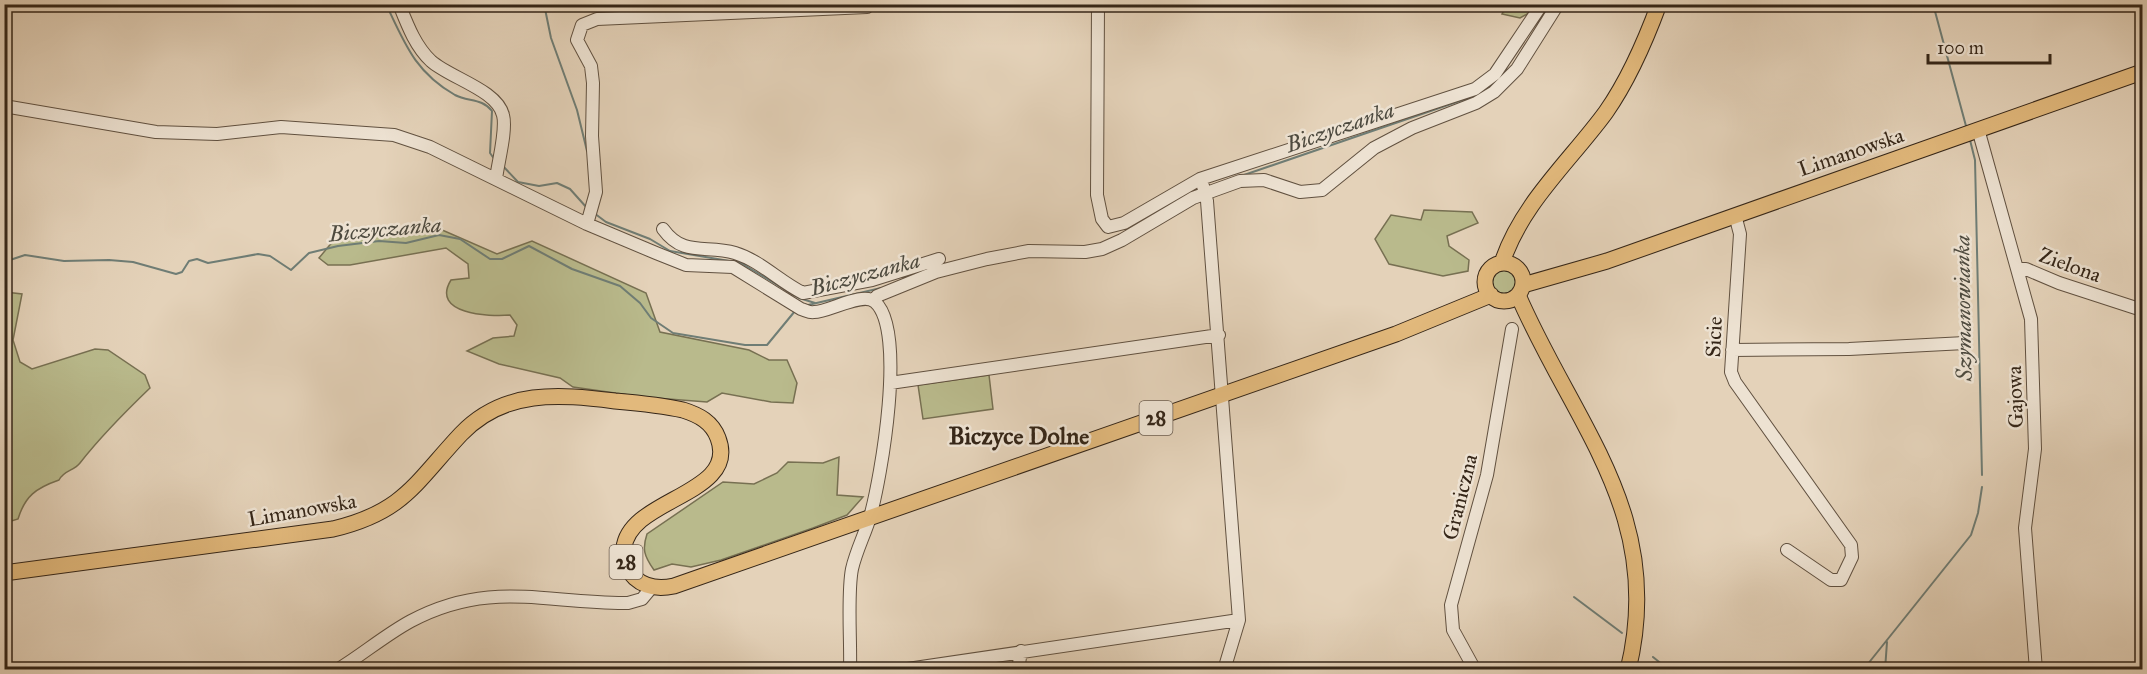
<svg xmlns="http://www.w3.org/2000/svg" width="2147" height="674" font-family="'IM FELL Great Primer',serif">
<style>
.green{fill:#b9ba8c;stroke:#777052;stroke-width:1.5}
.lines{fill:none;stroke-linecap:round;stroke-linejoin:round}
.stream{stroke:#6f7d75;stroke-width:2}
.minor-casing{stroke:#615140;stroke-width:14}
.major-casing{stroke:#352618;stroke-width:17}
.minor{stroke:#ede2d2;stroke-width:12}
.major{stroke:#e2b97c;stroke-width:15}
.labels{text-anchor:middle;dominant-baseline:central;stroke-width:5;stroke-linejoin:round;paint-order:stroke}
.shield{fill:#ede2d2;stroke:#6c5e50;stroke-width:1.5}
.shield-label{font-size:20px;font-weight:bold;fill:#352618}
.street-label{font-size:21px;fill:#352618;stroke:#ede2d2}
.water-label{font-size:22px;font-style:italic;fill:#4d4a3f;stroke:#ede2d2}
.quarter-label{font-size:24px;font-weight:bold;fill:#352618;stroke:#ede2d2}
</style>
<rect width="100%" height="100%" fill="#e4d2b9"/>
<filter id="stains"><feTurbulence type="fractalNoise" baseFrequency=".00333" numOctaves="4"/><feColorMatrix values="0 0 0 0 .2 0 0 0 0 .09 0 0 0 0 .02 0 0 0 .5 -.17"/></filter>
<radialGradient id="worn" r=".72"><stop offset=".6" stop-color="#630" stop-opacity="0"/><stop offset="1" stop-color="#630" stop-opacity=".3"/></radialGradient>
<path class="green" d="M1507 5H1535L1529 13 1520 18 1502 14Z
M1424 210 1472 212 1478 223 1447 236 1449 246 1469 260 1468 271 1443 276 1389 264 1375 239 1391 215 1421 220Z
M433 226 497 254 532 241 646 293 660 332 749 350 769 360H787L797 383 793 403 771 402 722 393 707 402 643 397 573 387 560 378 499 364 467 351 493 338 514 336 517 325 510 315C489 317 430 314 451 280L469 278 468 264 446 248 350 265H328L319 258 334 240 344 237 389 230 418 233Z
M1491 282a13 13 0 1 1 26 0a13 13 0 1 1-26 0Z
M5 292 22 294 13 340 20 362 32 369 95 349 108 350 145 375 150 388C125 412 101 436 80 463 74 471 64 470 59 480 36 488 25 496 18 519L5 523Z
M989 375 993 409 923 419 918 385Z
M839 457 837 495 863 497 847 515 813 528 721 560 691 567 672 564 654 570C644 556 642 549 647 534L723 482 754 484 777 473 788 462 823 463Z"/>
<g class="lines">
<path class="stream" d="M386 4C405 44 415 72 455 95 468 102 482 98 492 111L490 153 495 160
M544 4 551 38 577 110 587 151
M1933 4 1966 126
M1970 140 1975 160 1982 475
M502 165 518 182 539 186 557 183 570 189 587 208
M1244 175 1480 94
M594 213 606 222 650 239 670 251 741 263 799 298 815 303
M1133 227 1149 217
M4 262 25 255 64 261 109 260 133 262 176 274 182 272 189 261 197 259 208 263 258 254 270 256 291 270 309 253 338 246 379 241 406 243 439 235 460 239 490 259H502L529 246 572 269 620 286 640 303 651 318 673 333 745 345H767L795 311
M808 305 881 288
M1574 597 1622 633
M1653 657 1669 670
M1863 670 1971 535 1978 513 1982 487
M1885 670 1887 642"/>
<g class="minor-casing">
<path id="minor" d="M399 4C407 24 415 46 431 61 450 78 497 90 503 115 507 130 498 162 496 179
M1098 4 1097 195 1102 219 1108 227 1124 223 1200 179 1475 89 1495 74 1542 4
M4 106 156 132 217 134 281 127 394 135 430 147 587 224 656 253 686 265 733 267 801 309C805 310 810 313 814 312 829 312 863 291 875 302 907 330 881 478 870 517 865 534 856 551 852 569 847 594 851 642 850 670
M1978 129 2031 319 2035 449 2025 528 2036 670
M1203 186 1207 201 1239 620 1224 670
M1735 215 1740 234 1731 372 1735 382 1851 545 1852 557 1841 580H1831L1787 550
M587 224 596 192 592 136 593 83 591 66 577 40 582 25 597 19 867 7
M663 229C684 258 707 244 735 253 761 261 780 282 803 293L872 280 939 259
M2019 269H2026L2059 283 2142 310
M874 300 877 296 936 272 987 259 1029 251 1085 252 1102 249 1122 240 1193 198 1240 181 1264 180 1300 192 1322 190 1374 148 1412 128 1476 103 1494 92 1517 69 1558 4
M1732 350 1849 349 1965 343
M890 383 1219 335
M337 670C362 655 385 635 411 621 490 579 546 604 628 603L642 599 652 587
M901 670 1239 620
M1018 670 1021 651
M1475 670 1453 630 1451 605 1487 475 1512 329"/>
</g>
<g class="major-casing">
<path id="major" d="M1485 282a19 19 0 1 1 38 0a19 19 0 1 1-38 0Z
M1502 263C1521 204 1571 160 1606 112 1629 79 1645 42 1659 4
M1523 285 1607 261 2142 72
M1518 295C1574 425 1666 515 1628 670
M4 573 333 529C404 512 415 483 461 434 504 389 559 394 615 401 638 403 661 405 683 410 699 415 712 422 718 438 740 495 629 498 624 548 624 559 627 570 635 578 646 588 660 589 674 586L1396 334 1491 295"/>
</g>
<use href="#minor" class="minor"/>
<use href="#major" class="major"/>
</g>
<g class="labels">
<g class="shield">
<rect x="1139.5" y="401" width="33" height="34" rx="4.5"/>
<rect x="609.5" y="545" width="33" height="34" rx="4.5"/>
</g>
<g class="shield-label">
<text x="1156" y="418">28</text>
<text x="626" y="562">28</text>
</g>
<g class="street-label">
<text transform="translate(1851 152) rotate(-19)">Limanowska</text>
<text transform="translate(2070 265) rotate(20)">Zielona</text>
<text transform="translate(1714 337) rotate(-87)">Sicie</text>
<text transform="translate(2015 397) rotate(-92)">Gajowa</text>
<text transform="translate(1460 497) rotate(-76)">Graniczna</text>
<text transform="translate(302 510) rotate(-10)">Limanowska</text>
</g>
<g class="water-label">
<text transform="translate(1340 127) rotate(-19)">Biczyczanka</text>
<text transform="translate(385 229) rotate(-5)">Biczyczanka</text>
<text transform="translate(865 274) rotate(-15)">Biczyczanka</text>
<text transform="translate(1963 308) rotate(-91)">Szymanowianka</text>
</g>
<g class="quarter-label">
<text x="1019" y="436">Biczyce Dolne</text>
</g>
</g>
<rect width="2147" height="674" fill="none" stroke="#e4d2b9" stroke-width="24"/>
<rect x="6" y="6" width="2135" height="662" fill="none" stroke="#352618" stroke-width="3"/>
<rect x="12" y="12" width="2123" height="650" fill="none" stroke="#352618" stroke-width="1.5"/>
<path d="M1928 54v9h122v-9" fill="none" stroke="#352618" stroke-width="3"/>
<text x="1937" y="54" font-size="18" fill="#352618" stroke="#ede2d2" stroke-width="4.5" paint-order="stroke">100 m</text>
<rect width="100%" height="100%" filter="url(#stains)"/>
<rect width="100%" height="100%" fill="url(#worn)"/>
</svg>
